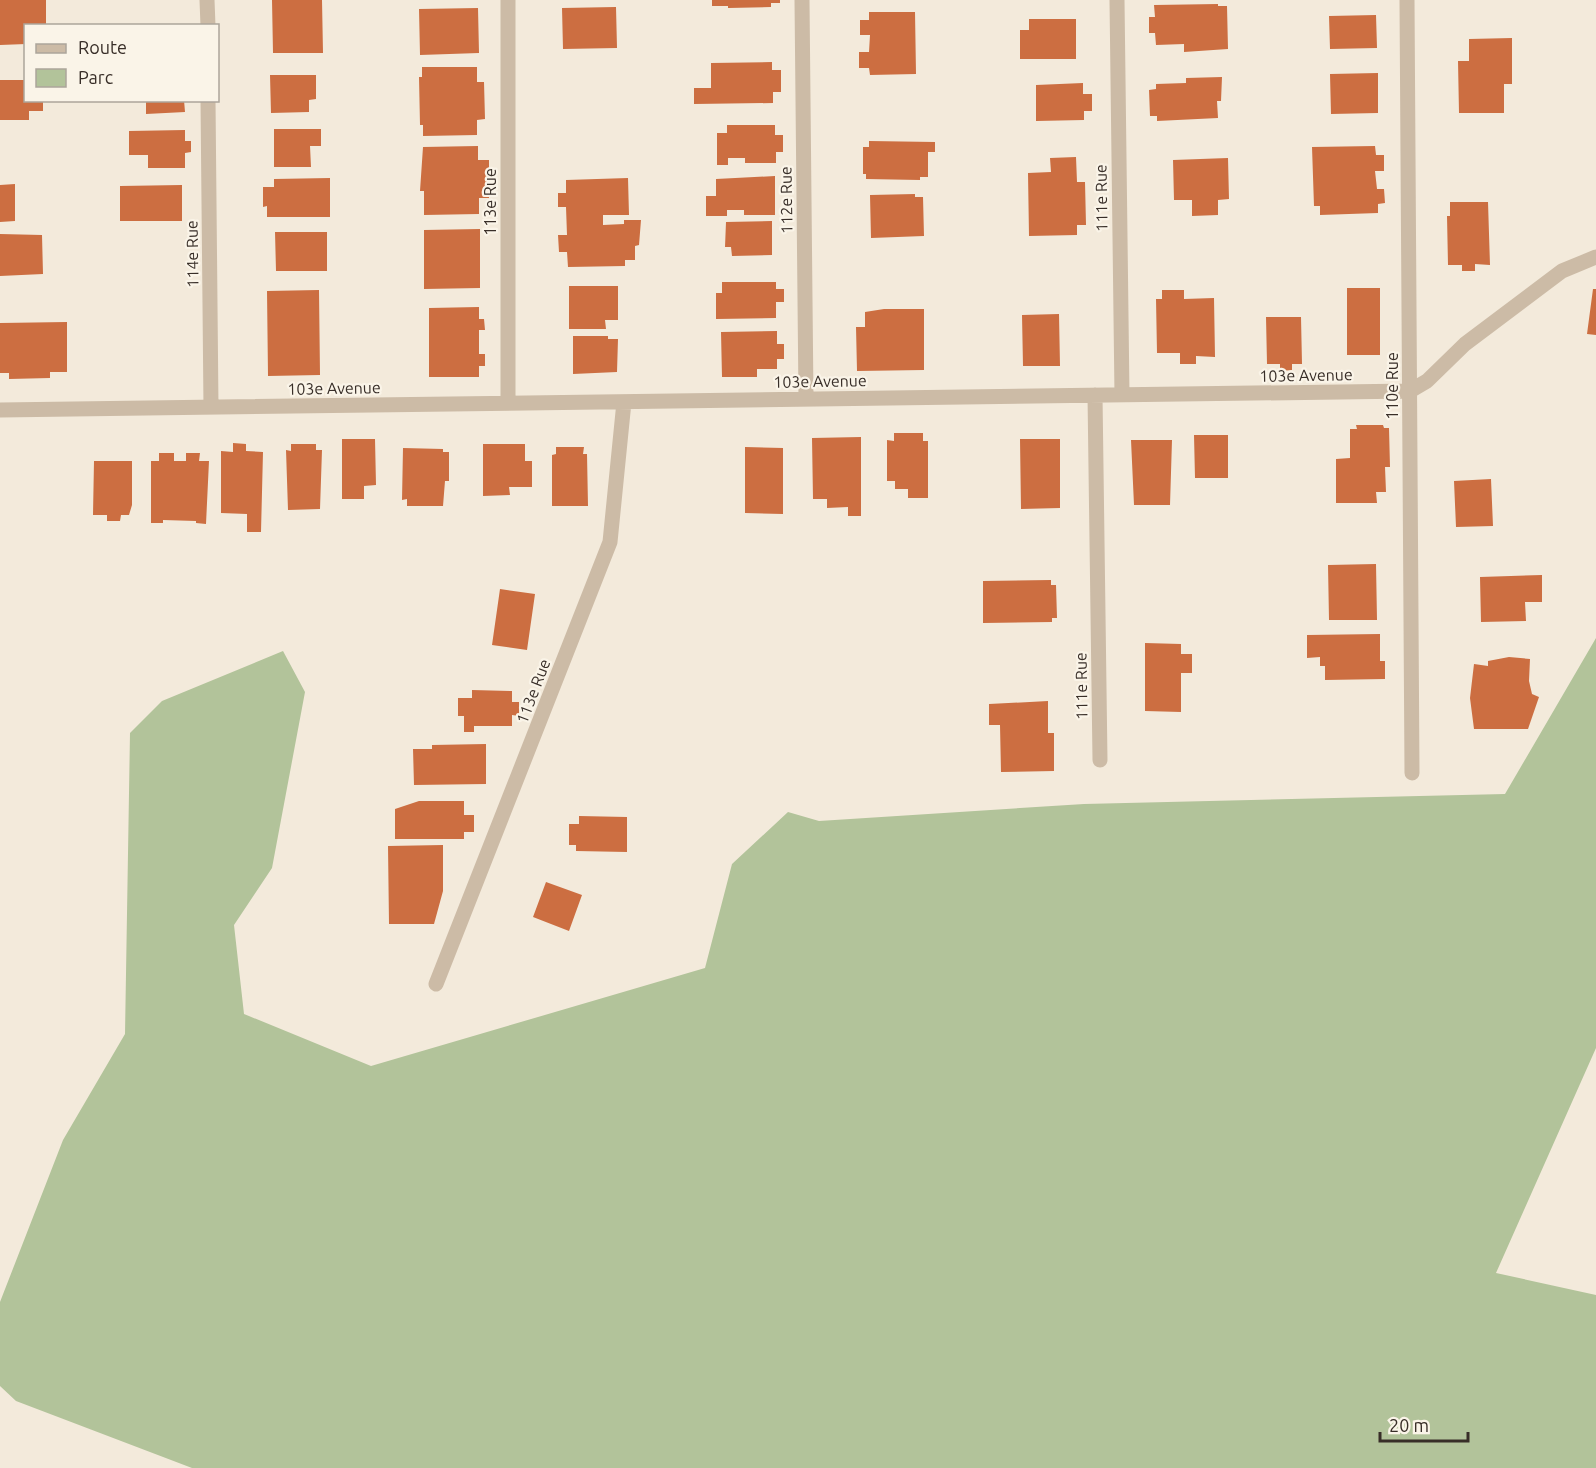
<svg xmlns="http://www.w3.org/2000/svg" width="1596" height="1468" font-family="Ubuntu,sans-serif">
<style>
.green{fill:#b2c39a}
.building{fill:#cc6e41}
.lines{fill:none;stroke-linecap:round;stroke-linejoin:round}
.street{stroke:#ccbba6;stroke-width:15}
.labels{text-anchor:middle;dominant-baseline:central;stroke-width:4.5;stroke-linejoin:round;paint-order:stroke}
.street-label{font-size:16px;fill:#382e28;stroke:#faf4e8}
</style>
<rect width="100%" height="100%" fill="#f3eadb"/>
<path class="green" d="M1596 638V1048L1496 1273 1596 1295V1468H192L16 1401 0 1386V1302L63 1140 125 1034 130 733 162 701 283 651 305 692 272 868 234 925 244 1014 371 1066 705 968 732 864 788 812 819 821 1084 804 1505 794Z"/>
<path class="building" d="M0 0H46V26H26V44L0 45Z
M272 0H322L323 53H273Z
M712 0H780V3H771V7L728 8V6H712Z
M1218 4V6H1227L1228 49 1184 52V44L1156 45 1155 33H1149V17H1155L1154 5Z
M616 7 617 48 563 49 562 8Z
M478 8 479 53 420 55 419 9Z
M869 12H915L916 74 870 75 869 68H859V52H869L870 35H860V20H869Z
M1376 15 1377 48 1330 49 1329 16Z
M1029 19H1076V59H1020V30H1029Z
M1512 38V84H1504V113H1459L1458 61H1469V39Z
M772 62V70H781V92H773V103L694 104V88H711V63Z
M422 67H477V82H484L485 119 477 120V135L423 136V125H420L419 77H422Z
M1378 73V113L1331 114 1330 74Z
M270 75H316V99L309 100V112L271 113Z
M1222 77 1221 101H1217L1218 118 1157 121V116H1150L1149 90 1156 89V84L1186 83V78Z
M0 80H26V100H43V111H29V120H0Z
M1083 83V94H1092V111H1084V120L1036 121V85Z
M146 100H184L185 112 146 114Z
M727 125H775V135H783V152H776V163H745V158H728V165H717V133H727Z
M274 129H321V146H310L311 167H274Z
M185 130V141H191V152L185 153V168H148V155H129V131Z
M869 141 935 142V152H928V177H920V180L866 179V174H863V147H869Z
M478 146V160H489V198H479V214L424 215V191H420L423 147Z
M1375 146 1376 155H1384V171H1375L1377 189H1384L1385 203 1378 204V213L1320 215V206H1314L1312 147Z
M1076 157 1077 182H1085L1086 225H1077V235L1029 236 1028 173 1051 172 1050 158Z
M1228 158 1229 199 1218 200V215L1192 216V200H1174L1173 160Z
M775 176V215H744V210H727V216H706V196H716V179Z
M330 178V217H267V206L263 207V187H274V179Z
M628 178 629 215H603V225L624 224V220H641L639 245 635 246V260H625V266L568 267 567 252H559L558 235H567L566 207H558V193H566V180Z
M15 184V221L0 222V185Z
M182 185V221H120V186Z
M915 194V197H923L924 236 871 238 870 195Z
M1450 202H1488L1490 265 1475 264V271H1462V265H1448L1447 216H1450Z
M772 221V255L732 256 731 247H725L726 222Z
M480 229V288L424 289V230Z
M275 232H327V271H276Z
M0 234 42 235 43 274 0 276Z
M722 282H776V289H784V302H776V318L716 319V293H722Z
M569 286H618V320H605L606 329H569Z
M1347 288H1380V355H1347Z
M1593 289H1596V335L1587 334Z
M319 290 320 375 268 376 267 291Z
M1162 290H1184V299L1214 298 1215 357 1196 356V364H1180V353H1157L1156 299H1162Z
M479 307V319H484L485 330H479V354H485V366H479V377H429V308Z
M884 309H924V370L857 371 856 327H865V312Z
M1059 314 1060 366H1023L1022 315Z
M1266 317H1301L1302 364H1292V370L1280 371V364H1267Z
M67 322V372H50V378L9 379V373H0V323Z
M777 331V344H784V359H777V369H757V377H722L721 332Z
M573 336H608V339H618L617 372 573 374Z
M1356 425H1383L1384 428H1389L1390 467H1385L1386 492H1376L1377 503H1336V459L1350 458V429H1357Z
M894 433H923V441H928V498H908V489H895V481H887V440L894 441Z
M1194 435H1228V478H1195Z
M861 437V516H848V507L827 508V499H813L812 438Z
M342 439H375L376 485 364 486V499H342Z
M1020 439H1060V508L1021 509Z
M1131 440H1172L1170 505H1134Z
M233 443 246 444V451L263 452 261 532H247V514L221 513V451L233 452Z
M291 444H316V450H322L320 509 288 510 286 450 291 451Z
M483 444H525V461H532V487H509L510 495 483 496Z
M556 447H584L583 454H587L588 506H552V455L556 454Z
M745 447 783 448V514L745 513Z
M403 448 443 449V452H449V481H445L443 506H407V499L402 500Z
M159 453H174V461H186V453H200L199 461H209L206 524 196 523V521L163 520V523H151V461H159Z
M94 461H132V505L129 515H121L120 521H107V515H93Z
M1491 479 1493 526 1456 527 1454 481Z
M1376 564 1377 620H1329L1328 565Z
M1542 575V602H1525L1526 621 1481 622 1480 577Z
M1051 580V585H1056L1057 618H1052V622L983 623V581Z
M500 589 535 594 527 650 492 645Z
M1380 634V661H1385V679L1325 680V666H1320V657L1307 658V635Z
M1145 643 1181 644V654H1192V673H1181V712L1145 711Z
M1509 657 1530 659 1529 681 1532 694 1539 697 1528 729H1474L1470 698 1474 664 1488 666V661Z
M472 690 512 691V702H519V716L512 715V726H474V732H464V716H458V698H472Z
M1048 701V733H1054V771L1001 772 1000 725H989V704Z
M486 744V784L414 785 413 749H432V745Z
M419 801H464V815H474V832H464V839H395V809Z
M579 816 627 817V852L576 851V845H569V824H579Z
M443 845V891L434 924H389L388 846Z
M546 882 582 895 569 931 533 917Z"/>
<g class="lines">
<path class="street" d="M207 0 208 26
M508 0V403
M802 0 806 399
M1117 0 1122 395
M1407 0 1412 773
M208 100 211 407
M1095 395 1100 760
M0 410 1410 391 1427 381 1465 344 1562 271 1596 257
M436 984 610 542 624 402"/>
</g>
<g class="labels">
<g class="street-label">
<text transform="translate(1101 198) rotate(-91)">111e Rue</text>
<text transform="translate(786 200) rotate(-91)">112e Rue</text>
<text transform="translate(490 202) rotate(-90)">113e Rue</text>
<text transform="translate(192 254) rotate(-91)">114e Rue</text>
<text transform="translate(1306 375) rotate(-1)">103e Avenue</text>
<text transform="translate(820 381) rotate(-1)">103e Avenue</text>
<text transform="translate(1392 386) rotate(-90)">110e Rue</text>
<text transform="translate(334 388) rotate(-1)">103e Avenue</text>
<text transform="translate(1081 686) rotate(-91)">111e Rue</text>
<text transform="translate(533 691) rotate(-69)">113e Rue</text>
</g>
</g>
<rect x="24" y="24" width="195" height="78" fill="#faf4e8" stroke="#aca59b" stroke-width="1.5"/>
<rect x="36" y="44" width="30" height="9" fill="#ccbba6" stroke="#aca59b" stroke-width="1.5"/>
<text x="78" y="54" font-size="18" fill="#382e28">Route</text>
<rect x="36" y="69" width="30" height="18" fill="#b2c39a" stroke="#aca59b" stroke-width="1.5"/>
<text x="78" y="84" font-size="18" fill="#382e28">Parc</text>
<path d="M1380 1432v9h88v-9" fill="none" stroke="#382e28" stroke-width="3"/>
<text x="1389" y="1432" font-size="18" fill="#382e28" stroke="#faf4e8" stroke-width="4.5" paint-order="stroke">20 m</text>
</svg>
